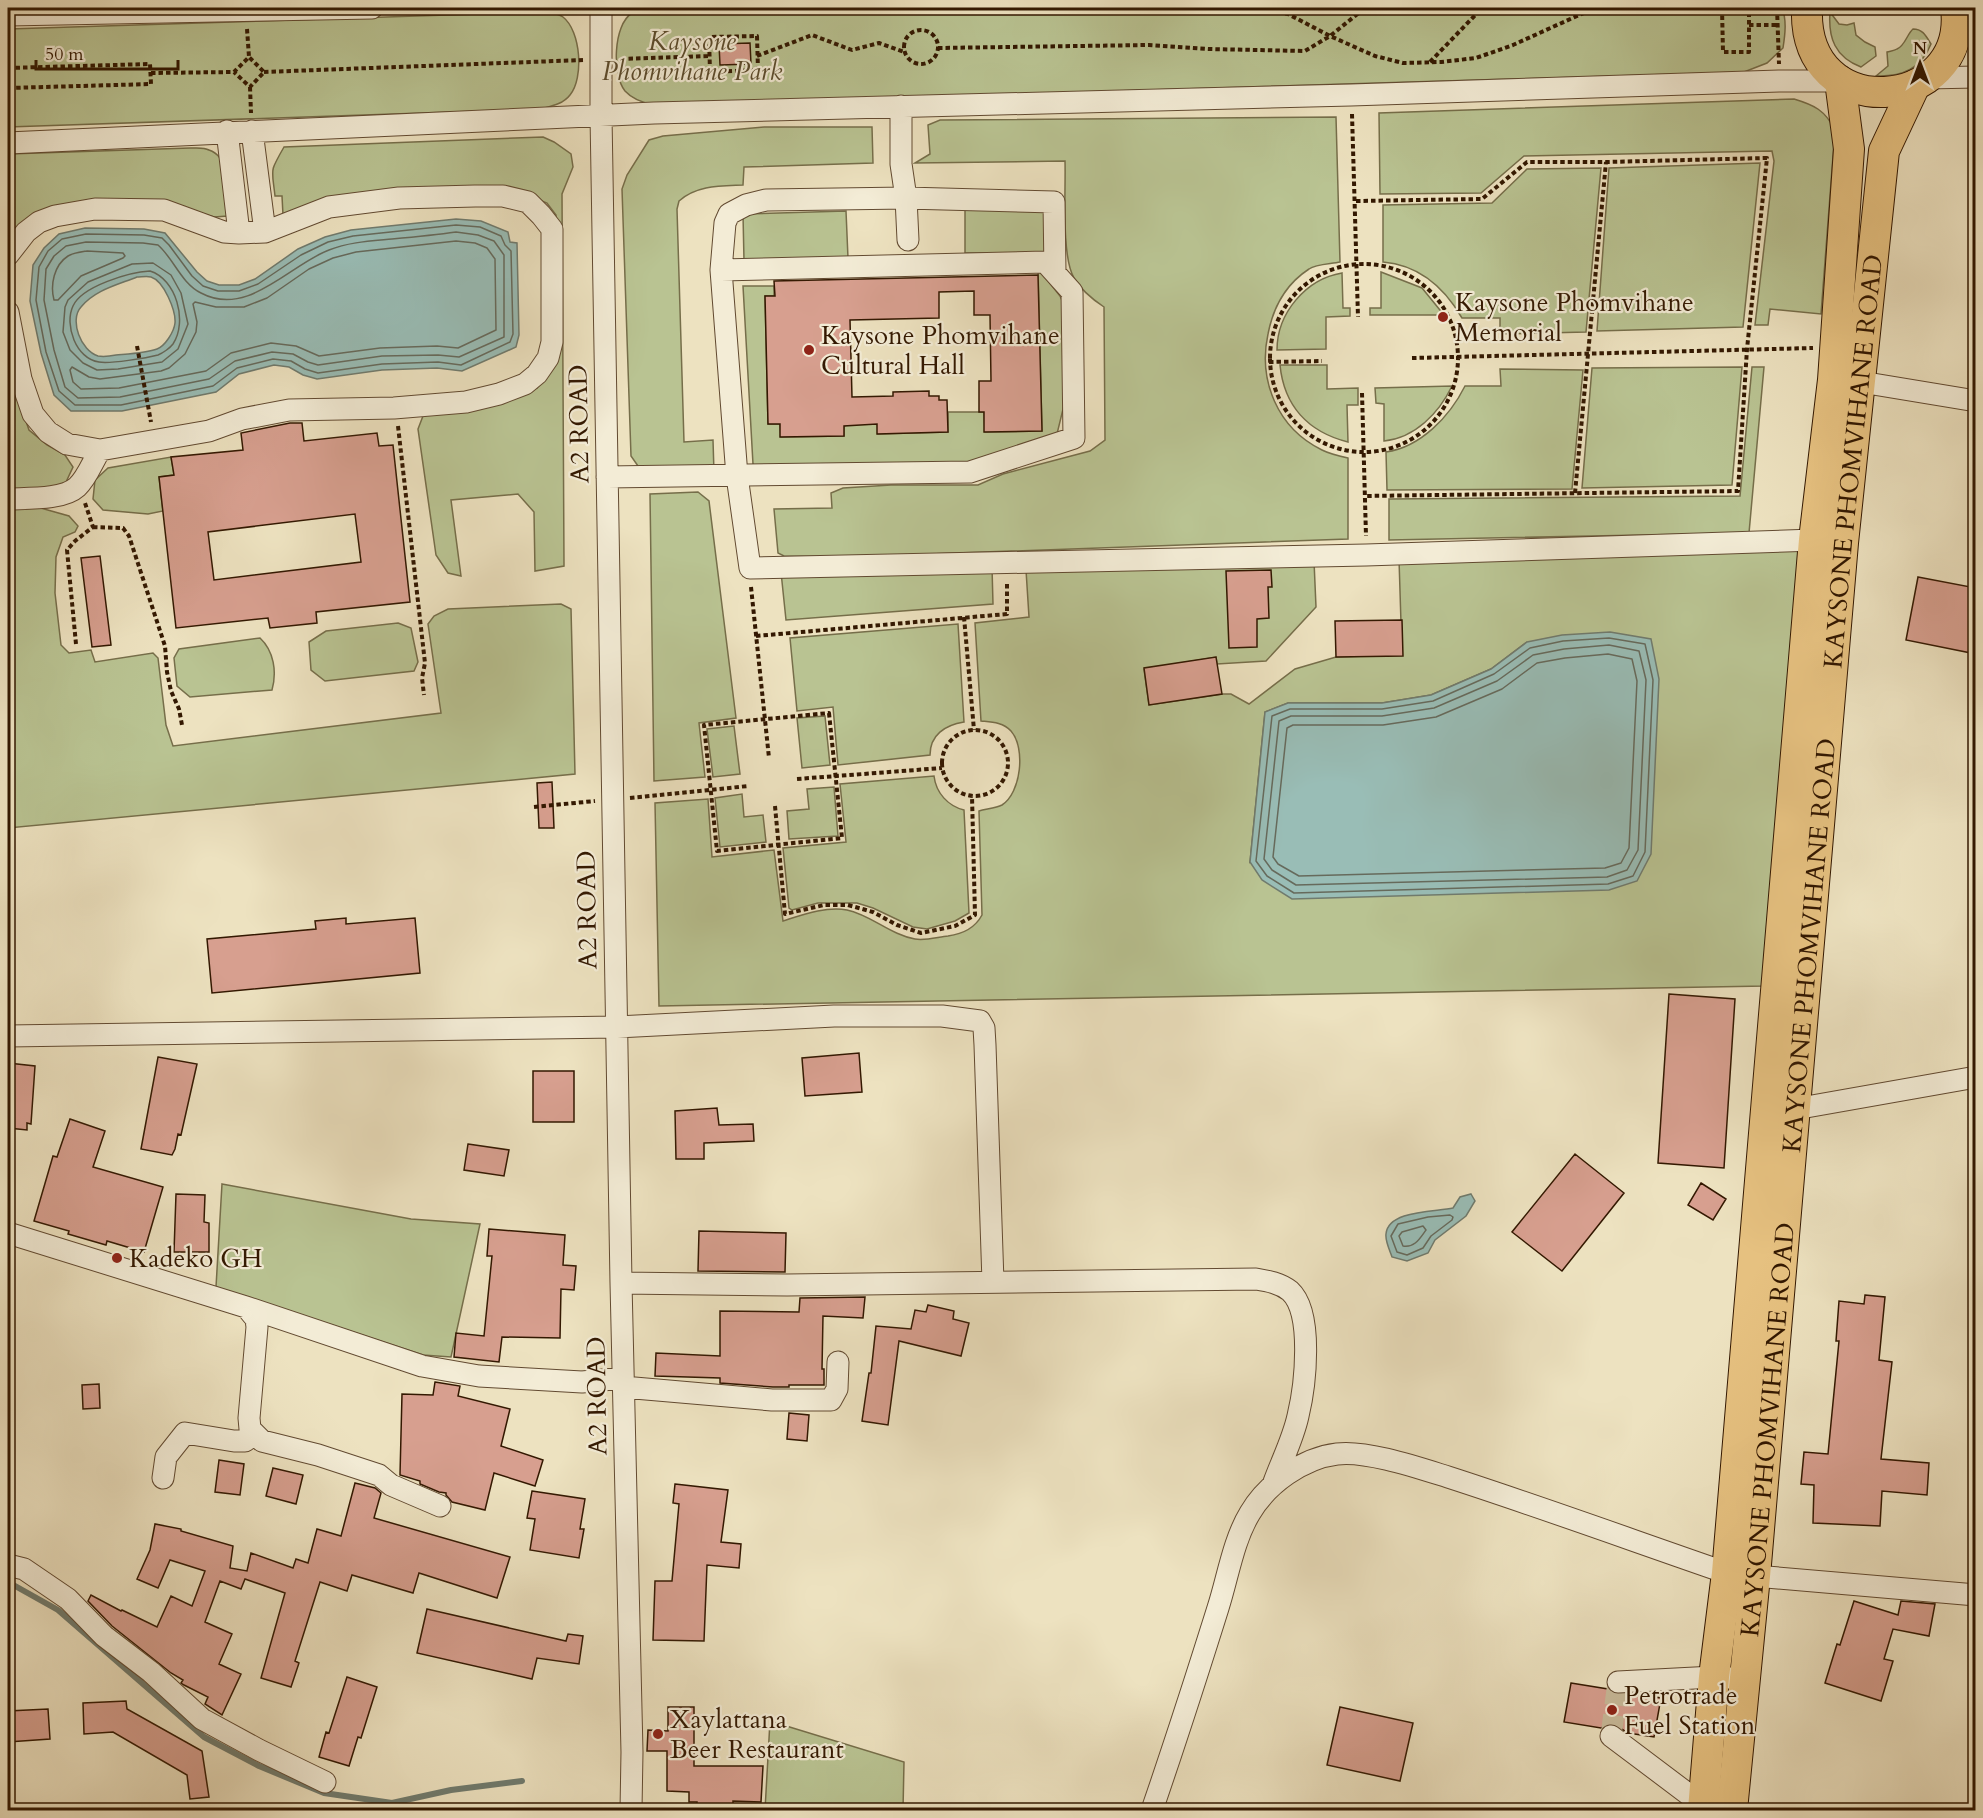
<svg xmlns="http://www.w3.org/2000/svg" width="1983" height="1818" font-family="Cardo,serif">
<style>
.green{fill:#b9c392;stroke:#766e4a;stroke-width:1.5;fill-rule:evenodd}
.water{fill:#99bdb6;stroke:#707b6e;stroke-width:1.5;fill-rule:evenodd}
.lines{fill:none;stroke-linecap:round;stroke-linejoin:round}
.shore{stroke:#666a5c;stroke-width:1.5}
.stream{stroke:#707b6e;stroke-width:6}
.building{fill:#d79f8f;stroke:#331801;stroke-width:1.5;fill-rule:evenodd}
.minor-tunnel{stroke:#c8ba9a;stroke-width:21;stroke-dasharray:21 10;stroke-linecap:butt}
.minor-casing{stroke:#624a31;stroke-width:23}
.highway-casing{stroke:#331801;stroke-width:32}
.path{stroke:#331801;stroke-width:4;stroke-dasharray:4.5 3;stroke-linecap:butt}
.minor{stroke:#f3ecd6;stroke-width:21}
.highway{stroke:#e6c180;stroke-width:30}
.poi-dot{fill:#8f2418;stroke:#f3ecd6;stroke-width:2}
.labels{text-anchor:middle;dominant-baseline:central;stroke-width:4.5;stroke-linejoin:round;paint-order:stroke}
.park-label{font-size:26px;font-style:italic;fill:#5b4b2c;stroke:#f3ecd6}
.poi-label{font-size:26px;fill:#331801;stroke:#f3ecd6;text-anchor:start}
.street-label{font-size:26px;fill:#331801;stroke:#f3ecd6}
</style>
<rect width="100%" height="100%" fill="#ede2c0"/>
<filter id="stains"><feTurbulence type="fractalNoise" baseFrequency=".00333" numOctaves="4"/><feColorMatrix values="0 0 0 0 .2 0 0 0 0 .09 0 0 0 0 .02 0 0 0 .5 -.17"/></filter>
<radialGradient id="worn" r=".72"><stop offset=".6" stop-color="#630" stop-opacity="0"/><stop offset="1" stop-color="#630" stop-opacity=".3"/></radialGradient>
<path class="green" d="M693 8H1782C1787 20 1785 35 1783 48L1767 63 1744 72 654 105C644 103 633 100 625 91 612 75 613 25 632 13 645 5 678 8 693 8Z
M545 12C550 13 559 14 563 17 581 31 584 78 570 95 563 104 552 106 541 109L8 127V29Z
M1830 12 1839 24 1847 25 1854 23 1856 35 1865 42 1875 47 1876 56 1861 67C1835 57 1828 38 1830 12Z
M1913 29C1923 29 1926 36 1931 44 1921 69 1902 77 1876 76L1888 66 1887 52C1890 51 1894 51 1897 49 1905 46 1907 34 1913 29Z
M1794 99C1814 105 1825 110 1835 130L1821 314 1770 309 1768 325H1755L1774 161 1772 151 1524 156 1481 193 1380 194 1379 113Z
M1336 117 1340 262C1331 264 1316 264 1309 269 1286 284 1273 308 1268 334 1258 380 1277 428 1322 450 1330 454 1339 456 1348 458V539L847 557 784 556 778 553 774 509 832 508 831 493 843 488 891 485H978L1003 474 1090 451 1105 440 1104 307C1092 299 1081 290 1074 278 1061 256 1066 188 1065 161L915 163 930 154 928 125 940 120Z
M764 127H872L873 163 744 167 743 185C721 186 697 185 679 201L677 209 684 442 713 440 714 473 638 466 631 456 622 189 627 175 649 140 663 136Z
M543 137 554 142 571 154 573 167 562 194 564 566 535 571 534 512 518 494 451 500 461 576 448 573 436 555 418 429 423 416 496 402 537 388 553 363 558 328 556 215 547 203 520 192 283 215 282 196H275C272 168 269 173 284 147Z
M190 148C196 148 204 147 209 150 233 158 227 197 228 216L214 217 166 203 31 218 8 237V154Z
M1760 163 1743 327 1597 331 1609 168Z
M1601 168 1586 332 1500 334V318H1462C1444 287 1419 265 1383 262V205L1492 203 1527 169Z
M965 207H1047V253H965Z
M846 211 848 258 744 261 743 214Z
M1038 268 1060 296 1064 305 1065 401 1057 434 974 467 763 471 753 464 743 286H774V296H765L768 424H780L781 437 844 436V426L877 414 878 434 948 432V412H984L985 432 1042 431Z
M1381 272 1422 288 1444 315H1370V308H1381Z
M1342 273 1343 308H1350V316L1326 317V349L1277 350C1277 313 1306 279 1342 273Z
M8 351 16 392 29 430 47 445 65 455 73 467 66 482 55 488 8 492Z
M1280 365H1327V389L1358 388V405H1347L1348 442C1308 432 1284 406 1280 365Z
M1742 367 1732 485 1582 488 1592 368Z
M1752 367H1764L1749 533 1389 540V499L1740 496Z
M1500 369 1583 370 1572 489 1387 490 1386 452C1421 447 1450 416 1465 386H1501Z
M1452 386C1439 413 1415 438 1384 441V404L1376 403 1375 388Z
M171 457 174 475 159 477 163 511 148 514 103 510 93 499 95 480 108 468Z
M698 492 709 501 736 718 699 723 705 777 654 781 650 494Z
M8 505H30L69 516 78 526 75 532 63 537 56 557 55 593 61 645 69 653 91 650 95 662 153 653 158 658 166 725 173 746 441 713 428 624 434 616 448 609 561 604 571 609 575 774 8 828Z
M1802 548 1765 986 659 1006 655 803 708 799 712 857 774 850 783 921C802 915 826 906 847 910 871 915 891 935 915 939 925 941 938 937 948 936 963 934 975 928 982 915L979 811C986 809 996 808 1002 805 1021 793 1026 748 1011 731 1003 722 991 722 981 721L975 623 1029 617 1026 570 1314 561 1316 607 1266 661 1217 664 1216 657 1144 669 1149 705 1222 694H1231L1249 704 1295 669 1336 657 1402 655 1399 559ZM1527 642 1250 862 1265 712 1288 703H1382L1431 695 1491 669Z
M992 567 993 604 786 620 781 572Z
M398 623 411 628 418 662 414 671 325 681 311 670 309 642 326 631Z
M958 624 964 722C945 725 930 735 930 755L838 765 833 707 797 711 790 638Z
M260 638C274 651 277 672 272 690L190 697 177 686 174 658 179 649Z
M825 716 830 765 802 768 797 718Z
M734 726 740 774 713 777 707 729Z
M934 776C936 793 948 806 964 810L969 913 955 921 927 929 913 927 873 908 857 903H818L792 910 789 908 783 848 846 842 840 784Z
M834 787 838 836 789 839 787 811 809 809 807 789Z
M742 794 744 817 763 815 766 842 720 847 715 798Z
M222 1184 411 1219 480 1224 451 1357 423 1355 216 1287Z
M770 1721 904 1762 903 1810H765Z"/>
<path class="water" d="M456 219 481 221 508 232 510 242 517 243 519 335 516 347 462 371 437 368 382 370 317 379 303 375 289 367 274 365 239 374 216 392 122 411H71L54 395 41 353 30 301 33 265 44 248 59 234 85 228 144 229 165 233 197 272 207 281 219 285H239L255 279 298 249 325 237 351 230ZM137 277C141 277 147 276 151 277 164 281 176 311 175 323 174 332 165 346 157 349 147 353 127 354 116 355 111 356 103 357 98 356 81 351 69 320 81 307 95 290 117 285 137 277Z
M1610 632 1651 639 1659 679 1651 854 1637 881 1609 890 1292 899 1262 880 1250 862 1265 712 1288 703H1382L1431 695 1491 669 1527 642 1562 635Z
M1471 1194 1475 1201 1466 1216 1435 1240 1428 1253 1407 1261 1392 1257C1390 1251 1385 1241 1386 1234 1388 1210 1435 1212 1453 1208L1460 1197Z"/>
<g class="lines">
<path class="shore" d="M456 225 480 227 501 236 505 245 511 251 513 334 510 342 461 365 438 362 382 364 318 373 305 369 291 361 273 359 237 368 213 386 121 405H75L59 391 46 352 36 300 39 267 48 251 62 239 86 234 144 235 162 238 169 245 192 276 203 286 218 291H239L258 284 301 255 328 242 353 236Z
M456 232 478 235 494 241 504 255V337L459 357 438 355 382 356 318 365 308 362 293 354 272 352 235 361 209 379 120 397 78 398 65 387 54 350 44 300 46 269 54 256 66 246 86 242 143 243 158 245C174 259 181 283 201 293 248 318 289 265 329 250 349 242 371 241 392 239 414 237 435 235 456 232Z
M456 241 475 243 487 248 495 259 496 330 458 348 437 346 380 348 319 356 296 346 271 343 231 353 206 371 119 388 81 389 73 382 70 370 72 367 89 377 100 379 161 371 169 368 185 354 196 332 197 322 193 304 195 302 216 307H244L267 298 309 269 333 258 356 252Z
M87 251 123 253 125 256 123 258 81 276 58 300H54C50 285 54 265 68 256 73 253 81 252 87 251Z
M153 263 171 275 181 293 188 324 178 349 162 362 118 369 97 370 83 363 70 350 63 332 65 307 68 300 88 282 132 264Z
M150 271C176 279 188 321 173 344 170 348 163 353 158 355 147 358 110 364 99 362 76 359 64 325 73 306 82 286 130 272 150 271Z
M1609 638 1645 644 1653 680 1645 852 1633 876 1608 884 1294 893 1267 876 1256 861 1272 716 1290 709H1382L1433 701 1494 674 1530 648 1563 641Z
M1609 645 1639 651 1646 680 1638 850 1627 870 1607 877 1296 885 1272 870 1264 859 1279 721 1291 716H1382L1434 708 1497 681 1533 655 1564 649Z
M1608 654 1632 659 1637 681 1629 848 1621 863 1605 868 1299 876 1278 864 1273 857 1287 728 1293 725H1383L1436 717 1502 689 1537 663 1565 658Z
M1450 1215 1453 1217 1452 1220 1431 1236 1423 1248 1407 1255 1397 1252 1391 1236 1398 1224 1428 1217Z
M1423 1226 1426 1230C1420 1238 1415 1248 1403 1246L1399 1236 1402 1232Z"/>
<path class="stream" d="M8 1582 58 1610 204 1737 259 1766 324 1793 392 1803 451 1790 522 1781"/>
</g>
<path class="building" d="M750 43 751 64 720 65 719 44Z
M1038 275 1042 431 984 432V412H979V381H991L990 315H974V291L939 292V318L850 320 852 397 893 396V392L929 391V396H939V400H947L948 432 877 434V424L844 426V436L780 437V424H768L765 296H775L774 281Z
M290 423H302L304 441 377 433 379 446 393 445 410 602 316 612 317 623 270 628 268 618 176 628 159 477 174 475 171 457 243 450 241 433ZM355 514 361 562 214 580 208 532Z
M100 556 111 645 92 647 81 558Z
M1271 570 1272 587H1268L1269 618 1257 619V647L1229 648 1226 571Z
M1918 577 1976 588V654L1906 640Z
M1402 620 1403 656 1336 657 1335 621Z
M1216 657 1222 694 1149 705 1144 668Z
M552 782 554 828H539L537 783Z
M346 918V924L415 918 420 973 212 993 207 939 316 929 315 921Z
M1669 994 1735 999 1724 1168 1658 1163Z
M859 1053 862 1092 805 1096 802 1058Z
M158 1057 197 1064 181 1135 178 1134 175 1149 172 1155 141 1149Z
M8 1063 35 1066 31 1124 27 1123V1130L8 1128Z
M533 1071H574V1122H533Z
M717 1108 719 1125 753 1124 754 1141 704 1143V1159H676L675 1111Z
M70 1119 105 1131 93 1167 163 1187 144 1252 107 1241 106 1245 68 1234 69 1231 34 1221 53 1156 57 1157Z
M468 1144 509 1150 504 1176 464 1170Z
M1575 1154 1624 1193 1562 1271 1512 1232Z
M1701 1183 1726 1199 1713 1220 1688 1205Z
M176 1194 205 1195 204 1222 209 1223V1252H174Z
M489 1229 565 1235 563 1265 576 1266 574 1290 561 1289 560 1338 502 1337 499 1362 454 1357 456 1333 484 1336 492 1256H487Z
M699 1231 786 1233 785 1272 698 1271Z
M1865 1295 1885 1297 1879 1360 1892 1362 1881 1459 1929 1463 1927 1495 1882 1491 1880 1526 1813 1523 1814 1485 1801 1484 1804 1452 1828 1454 1839 1341H1836L1839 1301 1864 1304Z
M865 1297 863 1318 823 1316 822 1369H824V1385H789V1387H773L720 1383V1378L655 1376 656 1353 720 1356V1311L799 1312 800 1298Z
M928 1305 954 1311 953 1319 969 1323 961 1356 899 1341 888 1425 862 1421 869 1373H871L876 1326 911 1329 915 1310 926 1312Z
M435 1382 460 1386 458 1396 510 1409 501 1446 543 1460 535 1486 494 1473 485 1510 452 1502 446 1495V1493L439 1492 420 1484V1481L400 1475 402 1394 433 1395Z
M99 1384 100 1408 83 1409 82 1385Z
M789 1413 809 1415 807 1441 787 1439Z
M219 1460 244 1464 240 1495 215 1492Z
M273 1468 303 1475 296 1504 266 1496Z
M355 1483 375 1488 381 1493 374 1518 510 1557 497 1598 419 1573 413 1593 352 1575 347 1591 320 1582 295 1661 299 1663 291 1687 261 1678 285 1593 245 1579 241 1589 220 1581 205 1622 232 1634 219 1664 241 1674 222 1715 205 1704 208 1697 184 1685 181 1683 183 1680 171 1673 112 1626 88 1601 91 1595 121 1611 122 1610 157 1627 171 1596 192 1606 205 1571 170 1560 158 1588 137 1579 150 1550 155 1524 181 1529V1531L233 1546 230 1568 247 1571 251 1553 293 1568 296 1559 308 1563 317 1529 341 1536Z
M675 1484 728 1490 721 1542 741 1544 739 1568 707 1565 704 1641 653 1640 655 1581H672L679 1504 673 1503Z
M532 1491 585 1499 580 1529H584L579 1558 530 1550 535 1519 527 1518Z
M1854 1601 1898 1615 1901 1601 1935 1604 1929 1636 1893 1629 1884 1659 1893 1661 1881 1701 1825 1683 1837 1644 1840 1645Z
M427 1609 566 1641 568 1634 583 1636 579 1664 537 1658 532 1679 417 1653Z
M347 1677 377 1687 361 1738 358 1737 349 1766 319 1757 326 1732 329 1733Z
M1571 1683 1608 1689 1613 1694 1618 1695 1634 1694 1661 1698 1654 1737 1628 1733 1613 1723 1607 1724 1601 1728 1564 1722Z
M126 1701 127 1709 202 1751 209 1797 190 1799 187 1775 113 1732 84 1734 83 1703Z
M668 1707H694V1766H763L761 1802 733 1801V1810H697V1802H689V1792L667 1791V1751H647L648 1730 668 1731Z
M1340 1707 1413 1723 1400 1781 1327 1765Z
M48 1709 50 1739 8 1742V1711Z"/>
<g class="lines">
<path class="minor-tunnel" d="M1611 1736 1618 1682"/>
<g class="minor-casing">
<path id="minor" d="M601 8V116L621 1283 632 1752 631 1810
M8 15 372 8
M1927 78 1976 77
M901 106V164L906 198 908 240
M227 131 239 233
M252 131 265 232
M8 143 654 113 1351 95 1779 81H1840
M8 255 26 232 39 222 55 216 95 209 164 210 224 232 239 233 265 232 329 207 399 198 475 196H503L528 202 541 215 552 229V342L548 358 537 374 525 384 499 394 466 402 394 408 289 410 242 419 209 431 100 450 67 444 48 432 33 414 21 379 8 312
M1055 273 1054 202 906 198 766 200 746 205 729 214 725 223 721 270 737 476 750 568 1366 555 1814 540
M1861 382 1976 401
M607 477 970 472 1074 438 1072 292 1045 262 721 270
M8 499C27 498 63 500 77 487 87 478 93 461 100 450
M8 1036 617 1027 834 1016H942L980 1021 984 1028 985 1045 993 1282
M1795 1109 1976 1077
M8 1233 246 1307 422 1366 479 1376 582 1382 623 1378
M621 1283 787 1285 1256 1279C1268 1281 1280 1283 1290 1291 1314 1313 1305 1387 1298 1416 1293 1439 1282 1460 1274 1482
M246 1307 256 1319 257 1327 249 1418 250 1429 262 1441 318 1455 379 1475 391 1485 440 1506
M623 1387 772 1400H831L837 1389 838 1362
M163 1478 166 1457 185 1433 234 1441H245L253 1435
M8 1565 24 1569 68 1599 104 1636 151 1672 202 1719 259 1750 325 1782
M1755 1576 1976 1595
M1618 1682 1714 1677 1745 1679
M1611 1736 1704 1806
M1152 1810C1175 1743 1197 1675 1218 1608 1228 1577 1233 1541 1250 1513 1267 1484 1303 1458 1337 1454 1366 1450 1419 1468 1448 1477 1541 1507 1634 1541 1727 1573"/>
</g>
<g class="highway-casing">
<g id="highway">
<path d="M1807 8C1802 127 1969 113 1956 8"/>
<path d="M1703 1810 1714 1677 1727 1573 1814 540 1833 380 1849 149 1840 81"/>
<path id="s1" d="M1732 1810 1755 1576 1843 543 1884 151 1915 85"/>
</g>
</g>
<path class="path" d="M1248 8 1288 14 1330 36 1375 56 1403 63 1441 62 1476 58 1513 45 1588 11 1601 8
M1605 8H1704
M1722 8 1723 52H1749V8
M1777 8 1779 64
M1749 25H1778
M247 29 249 57
M904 47a17 17 0 1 1 34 0a17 17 0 1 1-34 0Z
M757 36 758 70 710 72 709 37Z
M938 48 1149 45 1209 49 1305 51 1330 36 1365 8
M757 56 812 35 852 50 879 43 904 52
M621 59 710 56
M1430 62 1482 8
M8 68 150 64 151 84 8 88
M264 72 583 60
M151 73 234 72 249 57 264 72 250 87 234 72
M250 87 251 113
M1352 114 1358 317
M1356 201 1482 199 1527 162H1606L1767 158 1747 349 1738 491 1365 496
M1270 358a94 94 0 1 1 188 0a94 94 0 1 1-188 0Z
M137 346 151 422
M1412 358 1813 348
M1269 362 1322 361
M1362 393 1366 536
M398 426 425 663 422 678 424 695
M1575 493 1606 162
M93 527 123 528 129 536 165 646 167 672 171 691 179 709 182 725
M751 587 769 758
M964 617 974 730
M756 636 1007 614V581
M76 644 67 550 75 541 93 527 85 503
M829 713 842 838 717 851 704 725Z
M942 763a33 33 0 1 1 66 0a33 33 0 1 1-66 0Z
M797 779 942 768
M630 798 748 786
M775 806 785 914 824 905H848L873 912 897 925 921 933 955 926 975 915 972 796
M534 807 595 801"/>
<use href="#minor" class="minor"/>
<use href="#highway" class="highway"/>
</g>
<g class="poi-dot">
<circle cx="1443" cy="317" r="6"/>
<circle cx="809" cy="350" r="6"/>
<circle cx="117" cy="1258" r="6"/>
<circle cx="1612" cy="1710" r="6"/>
<circle cx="658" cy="1734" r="6"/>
</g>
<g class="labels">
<g class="park-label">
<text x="692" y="41">Kaysone<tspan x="692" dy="30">Phomvihane Park</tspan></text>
</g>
<g class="poi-label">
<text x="1455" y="302">Kaysone Phomvihane<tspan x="1455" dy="30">Memorial</tspan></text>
<text x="821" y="335">Kaysone Phomvihane<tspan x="821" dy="30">Cultural Hall</tspan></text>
<text x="129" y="1258">Kadeko GH</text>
<text x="1624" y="1695">Petrotrade<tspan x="1624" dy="30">Fuel Station</tspan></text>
<text x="670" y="1719">Xaylattana<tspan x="670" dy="30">Beer Restaurant</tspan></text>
</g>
<g class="street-label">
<text transform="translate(579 424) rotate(-91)">A2 ROAD</text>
<text stroke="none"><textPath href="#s1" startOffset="1354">KAYSONE PHOMVIHANE ROAD</textPath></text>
<text transform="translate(587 910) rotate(-91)">A2 ROAD</text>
<text stroke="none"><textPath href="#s1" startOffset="868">KAYSONE PHOMVIHANE ROAD</textPath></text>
<text transform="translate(597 1396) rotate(-91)">A2 ROAD</text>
<text stroke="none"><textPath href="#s1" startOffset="382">KAYSONE PHOMVIHANE ROAD</textPath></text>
</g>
</g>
<rect width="1983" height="1818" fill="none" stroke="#ede2c0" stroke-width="30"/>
<rect x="9" y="9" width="1965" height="1800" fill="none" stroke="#331801" stroke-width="3"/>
<rect x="15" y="15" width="1953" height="1788" fill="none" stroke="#331801" stroke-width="1.5"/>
<g transform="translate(1920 63)" stroke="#f3ecd6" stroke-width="4.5" paint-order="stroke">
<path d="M0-4.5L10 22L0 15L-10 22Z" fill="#331801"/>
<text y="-9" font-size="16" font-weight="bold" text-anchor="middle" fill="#331801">N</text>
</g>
<path d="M36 60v9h142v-9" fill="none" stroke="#331801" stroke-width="3"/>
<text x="45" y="60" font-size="18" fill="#331801" stroke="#f3ecd6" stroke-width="4.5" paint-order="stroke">50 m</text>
<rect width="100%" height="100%" filter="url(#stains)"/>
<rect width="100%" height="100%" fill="url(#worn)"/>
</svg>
